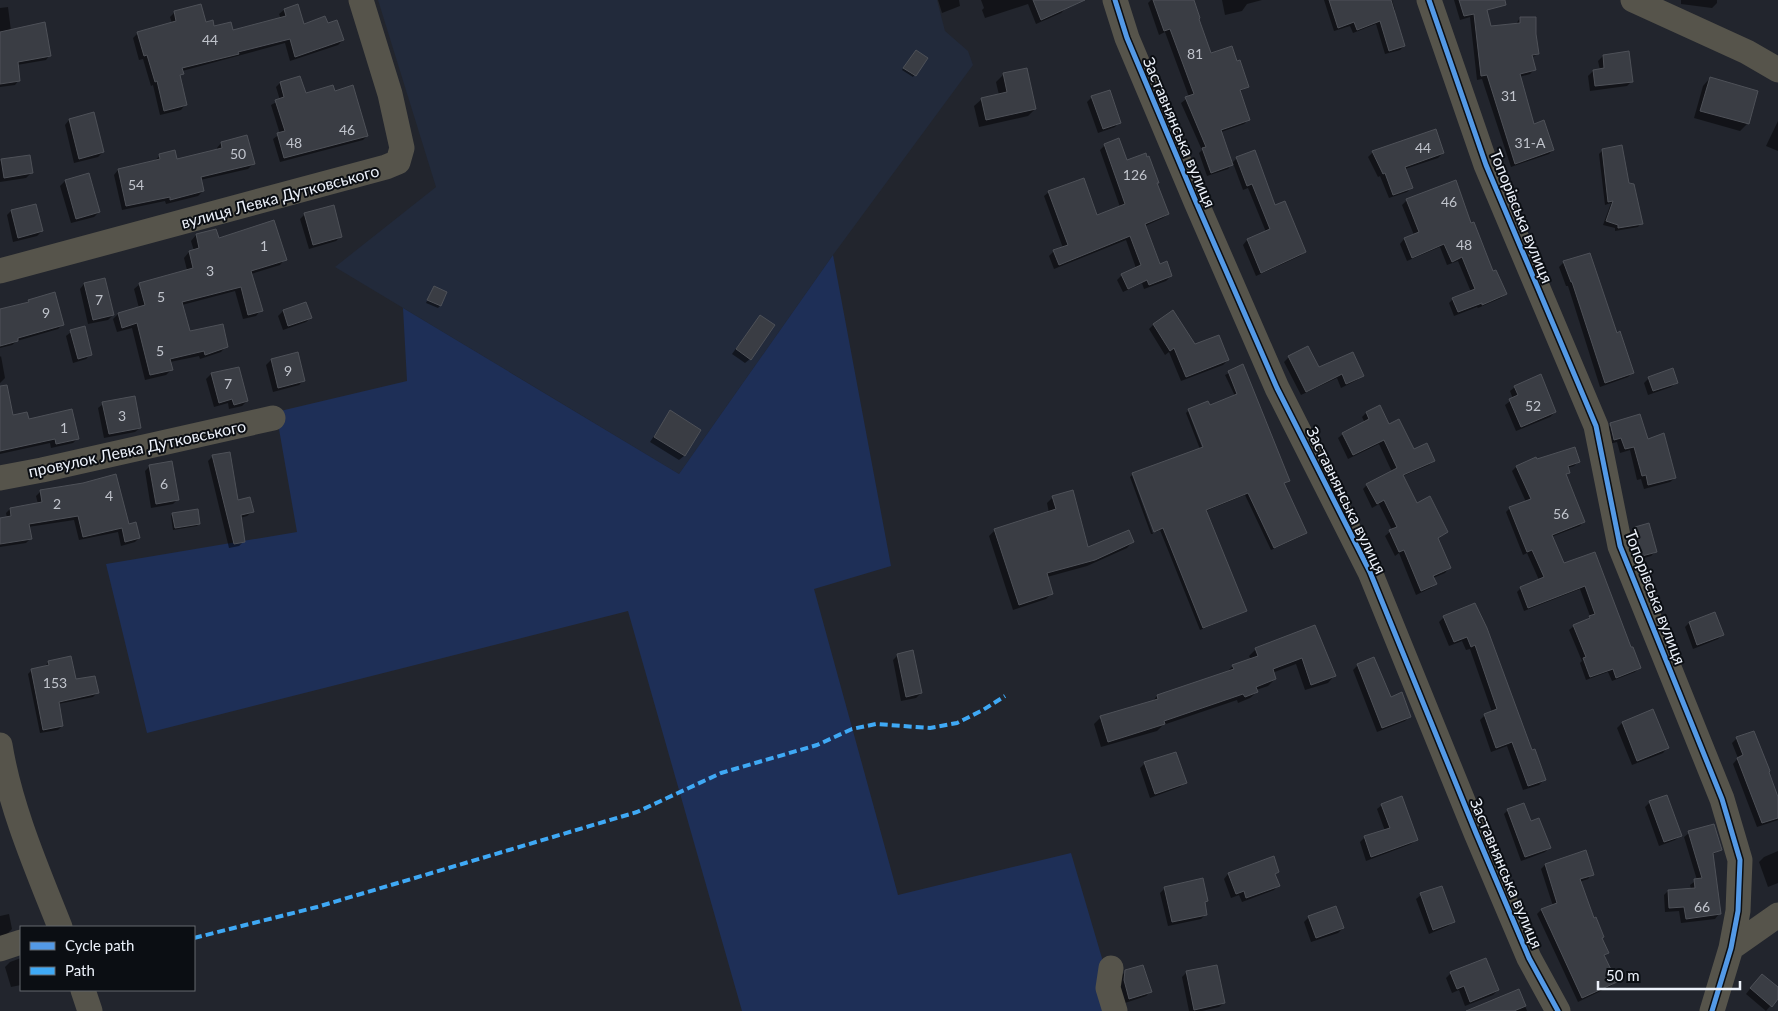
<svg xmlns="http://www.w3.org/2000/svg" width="1778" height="1011" font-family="Lato,sans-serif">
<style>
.built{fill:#222a3b}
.green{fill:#1e2f57}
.shadow{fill:#0007}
.building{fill:#3a3d44;stroke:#4e5158}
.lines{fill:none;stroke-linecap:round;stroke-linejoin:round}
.minor{stroke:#56544b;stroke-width:25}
.quiet{stroke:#3fa9f5;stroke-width:4;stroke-dasharray:8 4;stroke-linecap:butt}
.cycleway-casing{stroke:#0b0e13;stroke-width:8}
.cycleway{stroke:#5399e6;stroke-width:5}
.labels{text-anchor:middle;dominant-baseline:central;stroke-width:4;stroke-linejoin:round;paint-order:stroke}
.number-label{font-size:14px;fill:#c0c4cc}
.street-label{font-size:16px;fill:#ecf1fa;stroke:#0b0e13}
</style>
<rect width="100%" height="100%" fill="#22252d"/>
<path class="built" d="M378 0H937L945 31 968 51 973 65 833 255 679 474 335 267 436 187Z"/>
<path class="green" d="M833 255 891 566 814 589 898 895 1071 853 1109 982 1115 1011H742L628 611 147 733 106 564 297 532 276 412 407 381 403 308 679 474Z"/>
<path class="shadow" d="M938 0H959L960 6 942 13Z
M981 0H1063L1066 8 1061 13 1036 24 1028 4 985 18 982 10 984 8Z
M1151 0H1192L1211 54 1247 87 1239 92 1249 119 1244 124 1221 132 1232 163 1237 158 1274 207 1305 252 1300 256 1256 276 1243 245 1247 240 1266 232 1248 188 1243 190 1233 163 1228 169 1207 176 1199 153 1202 150 1181 103 1189 97 1165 32 1159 35 1148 3Z
M1222 0H1262L1247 4 1242 11 1225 15Z
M1324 0H1392L1395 10 1393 12 1404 46 1400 50 1385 54 1376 24 1353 33 1350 26 1334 31Z
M1454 0H1483L1490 27 1516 24 1520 18 1538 54 1531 58 1534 70 1530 74 1519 77 1533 125 1553 150 1549 154 1511 167 1482 79 1477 80 1470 17 1460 20Z
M1681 0H1717V3L1712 8 1681 4Z
M297 6 303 25H327L343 40 338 45 290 61 285 43 182 71V73L179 77 185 105 181 110 160 115 153 85 151 86 143 59 139 60 133 38 138 33 172 23 170 17 175 12 213 27 232 32 281 19 279 14 284 10Z
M8 7 11 31 50 55 46 60 17 65 19 80 15 85 0 87V8Z
M914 53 926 59 913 77 902 70Z
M1603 56 1632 81 1627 86 1590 91 1588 76 1593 71 1600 70 1598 61Z
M1026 70 1035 109 1028 116 979 127 974 106 982 99 999 95 996 82 1003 75Z
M300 77 305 94 334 93 367 136 363 140 280 162 273 139 280 134 271 105 280 100 276 87 280 83Z
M1710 78 1756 92 1747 124 1740 131 1694 118 1703 86Z
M1092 97 1119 122 1115 127 1098 133 1087 102Z
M69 120 103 152 98 157 74 163 65 125Z
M1778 121V151L1766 146Z
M221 143 253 164 248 169 200 180 203 191 198 196 166 204 165 201 122 210 114 175 118 170 155 160 160 156 176 161 217 151V148Z
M1105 145 1156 184 1168 214 1163 218 1145 226 1159 265 1171 276 1166 281 1144 289 1142 283 1123 292 1117 280 1122 275 1136 268 1126 240 1054 269 1049 256 1054 251 1063 248 1044 196 1049 192 1096 217 1120 207 1100 150Z
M1603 150 1628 184 1641 223 1638 227 1615 231V228L1603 225 1611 203 1605 205 1599 154Z
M1373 152 1443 153 1438 158 1405 169 1412 187 1407 192 1389 198 1380 176 1378 177 1368 157Z
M1 160 31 173 26 178 0 182V162Z
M88 175 99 212 94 217 71 223 60 186 65 181Z
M1407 200 1471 225 1493 273 1505 294 1501 298 1478 308 1477 307 1454 316 1449 303 1453 299 1471 292 1458 261 1447 265 1440 247 1407 261 1400 244 1404 239 1414 235 1402 205Z
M11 211 42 231 37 236 13 242 7 215Z
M305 214 341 236 336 241 309 249 300 219Z
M196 235 218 240 285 259 280 265 251 274 261 310 256 316 243 319 235 291 182 305 189 332 226 346 221 352 200 359 199 356 170 362 172 369 166 375 145 380 132 328 117 332 113 319 118 314 139 308 134 289 140 284 187 270 184 258 189 252 194 251 191 241Z
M1564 262 1616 334 1633 372 1628 377 1600 387 1568 286H1566L1559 267Z
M84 284 113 315 108 320 88 324 80 289Z
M434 287 440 306 438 308 426 303Z
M29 301 63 324 58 329 17 341 12 345 0 348V311L25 304Z
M306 303 311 317 306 322 283 330 278 316 283 311Z
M756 321 750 359 745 363 732 354Z
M1154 324 1228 360 1223 365 1181 381 1169 352 1165 355 1149 329Z
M71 332 91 354 86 359 73 363 66 336Z
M1 356 5 378 0 383V357Z
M1289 357 1318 369 1362 375 1357 380 1341 388 1337 378 1301 395 1284 362Z
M271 360 304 380 299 385 273 392 266 365Z
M1243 366 1288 480 1283 484 1305 533 1302 536 1271 550 1245 495 1206 511 1245 610 1242 613 1200 630 1160 530 1156 532 1134 473 1200 449 1186 413 1188 411 1204 453 1209 407 1235 396 1225 375Z
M238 368 247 401 242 406 229 409 228 403 214 407 206 379 211 374Z
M1649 378 1676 383 1671 387 1648 395 1644 383Z
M1515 387 1555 412 1550 417 1516 431 1505 405 1513 399 1510 391Z
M103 404 140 428 135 432 104 438 98 408Z
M670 412 700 430 684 456 679 460 650 442Z
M1366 413 1389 426 1413 451 1434 461 1429 465 1403 476 1417 504 1446 532 1437 539 1449 568 1445 573 1433 578 1435 584 1431 588 1416 595 1399 553 1395 556 1385 536 1392 530 1379 504 1372 508 1363 489 1367 485 1392 472 1379 444 1348 459 1338 438 1343 434 1365 423 1362 417Z
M0 419 28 421 78 438 73 443 51 448 50 443 0 454Z
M1611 425 1647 440 1675 478 1670 482 1644 489 1641 479 1637 480 1630 450 1620 453 1617 442 1609 444 1606 429Z
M213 456 237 501 252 512 247 516 240 518 244 541 239 546 229 548 208 461Z
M1536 458 1537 460 1578 462 1574 466 1567 468 1568 473 1565 476 1584 521 1580 526 1551 537 1564 564 1595 553 1630 649 1639 668 1635 672 1612 681 1608 672 1586 680 1580 663 1582 661 1569 630 1574 626 1586 621 1590 616 1580 589 1524 611 1517 592 1521 588 1539 580 1527 553 1523 555 1506 512 1510 508 1526 502 1512 471 1516 467Z
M150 466 178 499 173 504 151 508 145 471Z
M1132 475 1153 534H1151L1130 477Z
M84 484 128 525 139 538 135 542 121 546 118 532 79 540 74 520 28 527 30 539 26 543 0 547V519L7 518 6 513 10 509 38 504 36 496 41 491Z
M1053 497 1088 548 1133 541 1127 548 1087 566 1047 577 1052 593 1046 599 1013 610 989 536 995 530 1049 513 1047 503Z
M173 514 199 524 197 526 173 530 171 516Z
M1649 525 1656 551 1651 556 1638 560 1630 533 1635 528Z
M1475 604 1531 752 1544 780 1539 785 1523 790 1507 746 1491 752 1480 720 1485 715 1492 712 1470 649 1466 650 1462 641 1449 646 1439 622 1444 617Z
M1689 623 1723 634 1718 639 1693 649 1685 627Z
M1314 626 1334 676 1328 683 1305 690 1296 664 1272 673 1275 679 1268 686 1256 690 1257 692 1250 698 1238 703 1237 700 1163 725 1157 731 1101 747 1094 724 1101 717 1152 702 1157 696 1226 673 1233 666 1251 660 1249 656 1256 649Z
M898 655 921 693 916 698 901 701 893 660Z
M49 662 75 681 97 693 93 697 58 704 62 726 58 730 40 733 28 674 32 670 45 666Z
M1358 665 1410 716 1405 721 1377 732 1353 670Z
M1653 711 1667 748 1663 753 1632 765 1617 728 1622 723Z
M1737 738 1768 772 1778 801V820L1757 827 1733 764 1738 758 1732 743Z
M1145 763 1185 783 1180 787 1150 798 1140 768Z
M1650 802 1680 836 1675 840 1659 846 1645 807Z
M1382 805 1416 840 1411 844 1366 861 1360 842 1365 837 1385 831 1377 809Z
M1508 810 1530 822 1549 848 1545 852 1521 861 1504 814Z
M1689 833 1720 850 1712 855 1719 914 1715 919 1681 923 1679 911 1665 912 1664 895 1668 891 1691 889 1690 885 1697 880 1684 837Z
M1778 851V883L1768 887 1759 862 1764 857Z
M1585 852 1592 874 1588 879 1579 882 1607 953 1604 957 1615 982 1611 986 1578 1002 1537 914 1541 910 1553 906 1541 869 1545 865Z
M1278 872 1275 875 1278 885 1274 890 1242 902 1239 895 1231 898 1224 879 1228 874Z
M1165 888 1207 901 1204 904 1206 914 1201 919 1168 926 1160 893Z
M1421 895 1453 922 1448 926 1429 934 1416 899Z
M9 914 12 929 7 934 0 937V916Z
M1309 917 1343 928 1338 933 1311 942 1304 922Z
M21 958V985L11 987 5 967 10 962Z
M1126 971 1151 991 1146 996 1125 1003 1119 986 1121 976Z
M1186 973 1224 1003 1219 1007 1202 1011H1189L1182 977Z
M1451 973 1498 990 1493 995 1465 1006 1459 990 1452 993 1446 978Z
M1757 980 1778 989V997L1766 1011 1746 994Z
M1519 990 1527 1011H1490Z"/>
<path class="building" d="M1033 0H1085L1041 20Z
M1153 0H1194L1200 18 1199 19 1211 53 1232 46 1237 61 1240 60 1249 87 1240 90 1250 120 1221 130 1233 165 1211 173 1202 148 1206 147 1185 97 1194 94 1170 29 1164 31Z
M1329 0H1391L1405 46 1389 51 1380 21 1357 30 1354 22 1338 28Z
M1459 0H1505L1506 5 1487 10 1491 26 1520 23V17H1536V34L1539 54 1532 55 1536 70 1520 74 1534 124 1544 120 1554 150 1515 164 1487 75 1481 76 1474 14 1464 16Z
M201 4 206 22 213 20 214 26 231 22 233 30 286 16 284 9 298 4 304 24 325 16 328 23 337 20 344 40 295 57 290 39 238 52 239 54 182 68 184 74 180 75 187 105 164 111 157 81 155 82 147 55 144 56 137 32 176 21 174 11Z
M45 22 51 56 18 62 20 81 0 84V32Z
M916 50 928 58 916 76 903 68Z
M1629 51 1633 82 1595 86 1593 70 1604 68 1603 55Z
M1027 68 1036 109 986 120 981 98 1007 92 1003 73Z
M300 76 306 93 333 85 335 91 353 85 368 136 284 158 277 133 285 131 275 100 284 97 280 82Z
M1710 77 1758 91 1749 124 1700 111Z
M1110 90 1121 123 1103 129 1091 96Z
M94 112 104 152 79 159 69 119Z
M1436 129 1444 153 1405 167 1413 188 1393 195 1385 173 1383 174 1372 151Z
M247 135 255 164 201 177 204 191 170 200V197L126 206 118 169 160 159 159 154 175 150 177 159 222 148 221 142Z
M1119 138 1127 160 1146 153 1147 157 1149 156 1159 183H1157L1169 214 1145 224 1160 264 1167 261 1172 276 1149 285 1147 280 1128 289 1121 274 1141 265 1130 236 1059 265 1053 250 1068 245 1048 191 1084 178 1097 215 1125 204 1104 144Z
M1622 145 1629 183 1634 184 1643 224 1618 228V225L1606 221 1613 201 1608 202 1602 149Z
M1255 150 1275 205 1285 201 1306 252 1261 273 1247 239 1270 229 1252 184 1247 186 1236 157Z
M30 155 33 173 4 178 1 159Z
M89 173 100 212 76 219 65 180Z
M1456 180 1471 223 1474 222 1493 271 1496 270 1507 294 1482 305V303L1458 312 1452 298 1475 289 1462 257 1452 262 1444 244 1412 258 1404 238 1419 232 1406 199Z
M36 204 43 231 18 238 11 210Z
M334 205 342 237 313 245 304 213Z
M274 220 287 260 251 271 263 311 248 315 241 287 182 302 190 331 223 324 228 347 205 355 204 351 170 359 173 370 150 375 137 323 122 328 118 313 145 305 139 283 193 268 189 251 199 248 196 234 216 229 219 238Z
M1590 253 1617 333 1620 331 1634 373 1605 383 1572 282H1571L1563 261Z
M105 278 114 315 93 320 84 283Z
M434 286 447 292 441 306 427 300Z
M55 292 64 325 18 338V341L0 346V309L29 302 28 300Z
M306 302 312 318 288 326 283 310Z
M1173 310 1195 344 1219 335 1229 360 1186 377 1174 348 1170 351 1153 324Z
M760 315 775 325 751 360 736 349Z
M85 326 92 355 78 359 70 330Z
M1308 346 1319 367 1353 352 1364 376 1346 384 1342 374 1306 392 1288 356Z
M298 352 305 381 278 388 271 359Z
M1243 364 1290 481 1284 483 1307 533 1274 548 1248 493 1206 510 1247 611 1203 628 1163 528 1154 532 1132 473 1203 447 1188 409 1208 401 1210 405 1237 394 1228 371Z
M239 367 248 401 234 405 232 399 219 403 211 373Z
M1673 368 1678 383 1653 391 1648 377Z
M1541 374 1556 412 1521 427 1509 399 1518 395 1514 386Z
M7 385 13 415 27 412 29 419 72 409 79 439 56 444 55 439 0 451V386Z
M135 396 141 428 109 434 102 402Z
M1380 405 1389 424 1399 419 1414 449 1427 443 1435 461 1403 475 1417 503 1430 496 1448 532 1438 538 1451 568 1433 576 1437 584 1421 591 1404 550 1399 552 1389 530 1397 527 1384 500 1377 504 1366 484 1397 468 1384 440 1353 455 1342 433 1369 419 1366 412Z
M670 410 701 430 685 456 654 437Z
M1640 414 1648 439 1664 433 1676 478 1648 485 1646 475 1642 476 1634 447 1625 449 1621 438 1614 440 1610 423Z
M1575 447 1580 462 1568 466 1570 473 1566 474 1585 522 1552 535 1564 563 1595 552 1631 647H1633L1641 668 1616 678 1613 669 1590 677 1583 658 1586 657 1573 625 1590 618 1589 616 1595 614 1585 586 1528 608 1520 587 1544 577 1532 550 1527 552 1509 507 1531 499 1516 466 1536 457 1537 459Z
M230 452 238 500 250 497 254 512 241 515 245 542 234 544 212 455Z
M172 461 179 500 156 504 149 465Z
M116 474 129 524 136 522 140 538 125 542 122 528 83 537 78 516 29 524 32 539 0 544V518L11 516 10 508 42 502 40 490 83 483Z
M1073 490 1088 547 1129 530 1134 542 1095 560 1047 573 1053 594 1019 605 994 529 1056 509 1052 496Z
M198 509 200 524 175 528 172 513Z
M1649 523 1657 552 1642 556 1635 527Z
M1475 603 1487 628 1532 750 1535 749 1546 780 1528 786 1512 742 1496 748 1484 714 1497 709 1475 645 1471 647 1467 637 1454 642 1443 616Z
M1715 612 1724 635 1697 645 1689 622Z
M1315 625 1336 676 1311 685 1302 658 1273 669 1276 679 1256 687 1258 692 1245 697 1243 694 1164 721 1165 724 1108 742 1100 716 1158 699 1157 695 1234 669 1232 665 1258 656 1255 648Z
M913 650 922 693 906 697 897 654Z
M71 656 76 679 95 676 99 693 59 702 63 726 43 730 31 669 49 665 48 661Z
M1374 657 1391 697 1402 692 1411 717 1382 728 1357 664Z
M1653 709 1669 748 1637 761 1622 722Z
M1754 731 1770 771 1769 772 1778 797V818L1762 823 1737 758 1743 755 1736 737Z
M1176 752 1187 783 1155 794 1144 762Z
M1667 795 1682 836 1664 842 1649 801Z
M1402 796 1418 840 1371 857 1364 836 1390 828 1381 804Z
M1524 803 1531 821 1539 818 1551 848 1525 857 1507 809Z
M1714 824 1722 850 1713 853 1721 914 1686 919 1684 907 1669 908 1668 890 1695 888 1694 879 1702 878 1688 831Z
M1586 850 1594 875 1580 879 1594 918 1596 917 1604 937 1602 938 1609 953 1604 955 1617 982 1582 998 1541 909 1557 903 1545 864Z
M1274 856 1279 872 1275 874 1280 886 1246 898 1244 891 1236 894 1228 873Z
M1203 878 1208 901 1205 902 1207 915 1172 922 1164 887Z
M1442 886 1455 922 1433 930 1420 893Z
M1336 906 1344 928 1316 938 1308 916Z
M1486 958 1499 990 1470 1002 1464 986 1457 989 1450 972Z
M1143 965 1152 992 1129 999 1124 980 1125 970Z
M1217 965 1225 1003 1194 1010 1186 971Z
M1762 974 1778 987V999L1772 1007 1750 988Z
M1519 989 1526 1006 1514 1011H1466Z"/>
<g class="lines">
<path class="minor" d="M1115 0 1127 38 1196 202 1277 388 1370 572 1476 833 1529 958 1558 1011
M1429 0 1486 165 1596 426 1620 546 1722 799 1740 860 1738 911 1731 948 1712 1011
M1633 0 1747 52 1778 70
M0 271 386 167 398 162 402 148 390 94 361 0
M0 478 42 470 273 418
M0 745C10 807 37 869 60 927
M1731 948 1778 915
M0 949 21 942
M1111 968 1108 988 1115 1011
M83 990 90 1011"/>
<path class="quiet" d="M194 938 317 907 637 812 721 773 817 745 852 729 876 724 930 728 957 723 983 710 1005 696"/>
<g class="cycleway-casing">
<path id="cycleway" d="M1115 0 1127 38 1196 202 1277 388 1370 572 1476 833 1529 958 1558 1011
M1429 0 1486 165 1596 426 1620 546 1722 799 1740 860 1738 911 1731 948 1712 1011"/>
</g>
<use href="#cycleway" class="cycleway"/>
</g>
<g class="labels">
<g class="number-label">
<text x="210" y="39">44</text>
<text x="1195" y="53">81</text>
<text x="1509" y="95">31</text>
<text x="347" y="129">46</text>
<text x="294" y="142">48</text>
<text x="1530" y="142">31-А</text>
<text x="1423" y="147">44</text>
<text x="238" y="153">50</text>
<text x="1135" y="174">126</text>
<text x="136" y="184">54</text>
<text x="1449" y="201">46</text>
<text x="1464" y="244">48</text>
<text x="264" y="245">1</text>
<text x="210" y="270">3</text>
<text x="161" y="296">5</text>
<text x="99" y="299">7</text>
<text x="46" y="312">9</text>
<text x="160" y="350">5</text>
<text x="288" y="370">9</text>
<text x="228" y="383">7</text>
<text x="1533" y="405">52</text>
<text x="122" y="415">3</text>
<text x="64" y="427">1</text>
<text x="164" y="483">6</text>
<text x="109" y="495">4</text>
<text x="57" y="503">2</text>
<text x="1561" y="513">56</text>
<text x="55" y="682">153</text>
<text x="1702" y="906">66</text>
</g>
<g class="street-label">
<text transform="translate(1180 132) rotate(67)">Заставнянська вулиця</text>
<text transform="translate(280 196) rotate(-15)">вулиця Левка Дутковського</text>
<text transform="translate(1522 216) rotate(68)">Топорівська вулиця</text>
<text transform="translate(137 448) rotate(-12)">провулок Левка Дутковського</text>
<text transform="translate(1347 500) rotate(64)">Заставнянська вулиця</text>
<text transform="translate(1656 597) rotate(69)">Топорівська вулиця</text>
<text transform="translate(1507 873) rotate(67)">Заставнянська вулиця</text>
</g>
</g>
<rect x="20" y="926" width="175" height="65" fill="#0b0e13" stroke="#65696f"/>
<rect x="30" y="942" width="25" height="8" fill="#5399e6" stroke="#65696f"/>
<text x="65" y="951" font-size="15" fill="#ecf1fa">Cycle path</text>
<rect x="30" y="967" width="25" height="8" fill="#3fa9f5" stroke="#65696f"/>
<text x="65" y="976" font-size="15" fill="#ecf1fa">Path</text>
<path d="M1598 981v8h142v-8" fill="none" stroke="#ecf1fa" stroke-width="2.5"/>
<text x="1606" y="981" font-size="15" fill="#ecf1fa" stroke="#0b0e13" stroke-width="4" paint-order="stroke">50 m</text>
</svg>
